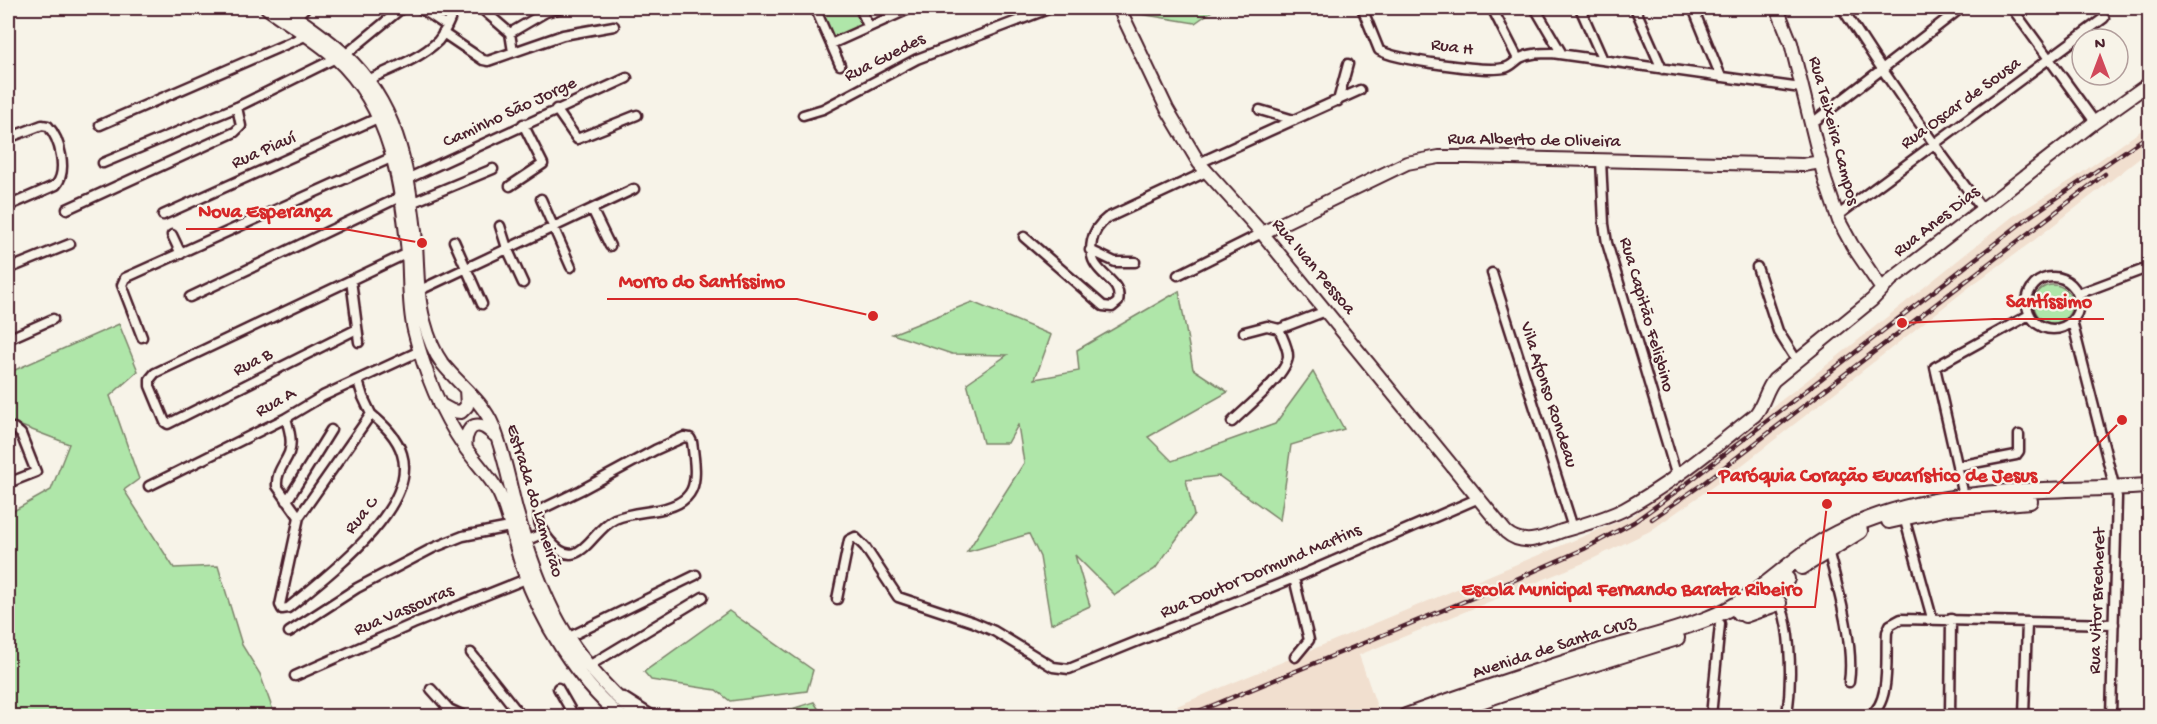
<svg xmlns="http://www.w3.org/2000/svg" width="2157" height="724" font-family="'Gochi Hand',sans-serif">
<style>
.built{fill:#f1dfcf}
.green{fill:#afe6a9;stroke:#7c826a;stroke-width:1.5}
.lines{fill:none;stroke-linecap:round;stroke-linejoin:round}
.street-casing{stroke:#4a1f2b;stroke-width:13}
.secondary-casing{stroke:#4a1f2b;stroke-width:16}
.primary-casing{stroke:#4a1f2b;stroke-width:18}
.street{stroke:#f7f3e8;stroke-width:8}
.secondary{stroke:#f7f3e8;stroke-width:12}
.primary{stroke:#f7f3e8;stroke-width:14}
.rail-casing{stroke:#4a1f2b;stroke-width:4.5}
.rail{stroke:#f7f3e8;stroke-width:2;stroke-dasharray:7;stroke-linecap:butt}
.labels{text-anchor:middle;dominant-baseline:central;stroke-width:4.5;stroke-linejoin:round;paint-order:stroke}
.street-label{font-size:18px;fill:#4a1f2b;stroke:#f7f3e8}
.leader{fill:none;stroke:#d62828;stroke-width:2}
.callout-dot{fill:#d62828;stroke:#f7f3e8;stroke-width:2}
.callout-label{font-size:20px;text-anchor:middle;font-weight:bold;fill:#d62828;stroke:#f7f3e8;stroke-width:4.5;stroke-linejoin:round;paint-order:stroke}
</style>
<rect width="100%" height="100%" fill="#f7f3e8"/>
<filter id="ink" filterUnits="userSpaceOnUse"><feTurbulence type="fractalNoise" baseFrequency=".0167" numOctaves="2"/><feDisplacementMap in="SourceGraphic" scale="12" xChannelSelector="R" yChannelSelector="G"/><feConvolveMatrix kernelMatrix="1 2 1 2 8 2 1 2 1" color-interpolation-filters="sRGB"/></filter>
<g filter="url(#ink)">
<path class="built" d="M2149 125V151L2033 241 1972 285 1732 473 1650 531 1586 562 1359 655 1380 715 1153 716 1632 516 1837 357 2012 217 2073 179Z"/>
<path class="green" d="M815 8H860L868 26 831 44Z
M1131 8H1216L1195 23 1134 13Z
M2034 304a19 19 0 1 1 38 0a19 19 0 1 1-38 0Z
M1179 291 1193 369 1228 392 1148 437 1172 461 1275 424 1313 372 1344 429 1291 445 1280 520 1219 476 1186 480 1194 515 1155 569 1115 595 1075 555 1090 606 1051 624 1040 557 1029 534 967 552 1024 463 1018 425 1008 443H983L967 383 1007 355 952 354 892 334 972 302 1051 335 1035 379 1079 371 1077 350Z
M119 324 138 371 110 396 139 479 124 490 174 568 218 566 242 645 260 674 275 716H8V514L51 490 69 444 8 421V373Z
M729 611 813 670 807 691 730 701 716 690 651 680 644 672Z
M814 702 823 716H770Z"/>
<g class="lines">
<g class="street-casing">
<path id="street" d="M420 8 447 26
M481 8 510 33 513 52
M815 8 840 65
M860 8 868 26
M1362 8 1379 50C1395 60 1485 72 1504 68 1511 67 1514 62 1520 58 1530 53 1541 53 1552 53L1801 88
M1492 8 1518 59
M1535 8 1562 54
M1580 8 1603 60
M1635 8 1662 69
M1693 8 1721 77
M1842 8C1886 77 1933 144 1982 209
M2012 8 2095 122
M296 17 305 8
M443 33 483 60 488 61 563 35 614 26
M510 33 546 12 561 8
M831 44 911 8
M345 55 402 8
M368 80C390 69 420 59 438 41 446 32 450 19 455 8
M1338 101 1348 64
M556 109 577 139 637 115
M1260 110 1294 120
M803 115 823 109 917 59 1051 8
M1811 124 1961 8
M100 125 305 36
M8 138 42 125 48 126C60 139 68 171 56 185L8 206
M1601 160 1604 224 1607 243 1677 477
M103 163 237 107 336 58
M1199 163 1360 90
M407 179 627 78
M510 186 543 164 523 124
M541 199 571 267
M411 203 493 169
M67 209 235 132 241 126 237 107
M592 209 610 246
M163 215 380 117
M1837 216 2104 18
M500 226 507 248 523 283
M172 235 181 254
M1024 237 1103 306 1112 307 1118 302C1124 276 1085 276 1092 241 1094 231 1099 224 1107 218L1206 172
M454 241 482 304
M1090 250 1115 262H1135
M1757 267 1778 331 1797 361
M8 269 70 244
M1492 273 1573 528
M1178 275 1262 233
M2027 303a26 26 0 1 1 52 0a26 26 0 1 1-52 0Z
M351 280 359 342
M420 290 634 189
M2078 294 2150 267
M190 297 400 197
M2072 321 2117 497 2111 716
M357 329 168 424 165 422 150 386V379L155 373 408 253
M1244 332 1267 326 1279 329 1326 311
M142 337 122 285 125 278 393 157
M8 339 53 319
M358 381 363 397 371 414 299 517 280 605 282 609 288 608C324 578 419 508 402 454 397 437 384 425 371 414
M286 418C289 429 293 442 289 453 284 465 276 472 277 486L299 517
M1232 422C1245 409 1288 374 1288 356 1288 347 1282 337 1279 329
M8 429 14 428 21 434 36 472 8 483
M684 437 690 438 692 442C698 484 699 504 651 511 638 513 627 514 615 519 591 530 579 576 550 541 543 532 537 524 539 512L542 509 581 490 655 450Z
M1958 466 2016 455 2019 451V435
M149 486 286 418 323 396 420 351
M1964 496 1935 367 2029 315
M287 501 331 430
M1904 517 1932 618
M525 541 544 533
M1828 550C1837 585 1855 645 1849 682
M1294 578 1309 640 1295 657
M1768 588C1795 605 1791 688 1787 716
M837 599 849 540 855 537 865 547 898 597 973 622 994 631 1053 667 1069 669 1299 576 1479 498
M289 632 357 588 433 548 463 536 510 527
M567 638 696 575
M471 653 521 716
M587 667 703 597
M295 676 413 624 526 579
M558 688 574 716
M431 689 449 709 464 716
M623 697 653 716
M439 716 449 709
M1711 716 1720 624
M1869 716C1892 703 1885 656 1887 632L1890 625 1901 619 2114 624
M1950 716 1951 619
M2024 716 2027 622"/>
</g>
<g class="secondary-casing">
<path id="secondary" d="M267 8C289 24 316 40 336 58 391 109 401 183 408 253 410 278 408 305 414 330 424 371 440 411 464 446 475 462 490 476 499 493 510 516 514 543 522 566 541 622 576 679 620 716
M283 8C304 23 326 37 344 54 397 103 407 163 415 231 418 260 416 293 424 321 428 336 433 351 442 363 459 385 482 400 493 426 504 452 509 482 516 509 541 599 566 654 638 716
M1119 8 1167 109 1199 163 1262 233 1506 532C1523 547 1543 538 1562 531 1583 525 1604 519 1623 510 1671 484 1712 449 1755 415 1764 405 1765 391 1774 380L1872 300 1891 280 2095 122 2150 83
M1777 8 1791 43 1825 180 1839 221 1852 245 1882 289
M1262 233 1407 163 1439 157H1468L1803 165 1821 162
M439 404 452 411 461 412 467 406 466 389
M466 449C464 438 469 420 484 427 488 429 492 433 496 436"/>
</g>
<g class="primary-casing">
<path id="primary" d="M1889 521 1947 508 2030 501
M1802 567 1860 531
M1739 613 1787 579
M1745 615 1779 603
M1406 716C1471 692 1538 671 1604 650 1639 640 1675 632 1709 618 1757 600 1791 556 1837 533 1934 484 2045 492 2150 486
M1437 716 1539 681 1677 638"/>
</g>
<use href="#street" class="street"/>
<use href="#secondary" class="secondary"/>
<use href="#primary" class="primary"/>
<g class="rail-casing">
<path id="rail" d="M1652 519 1701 485 2105 174
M1187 716 1494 589 1584 549 1634 522 1681 488 2029 217 2150 134"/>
</g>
<use href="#rail" class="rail"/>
</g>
</g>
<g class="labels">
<g class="street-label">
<text transform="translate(1452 48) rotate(8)">Rua H</text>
<text transform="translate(885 58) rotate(-27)">Rua Guedes</text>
<text transform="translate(1961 104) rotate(-36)">Rua Oscar de Sousa</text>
<text transform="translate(510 113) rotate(-25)">Caminho São Jorge</text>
<text transform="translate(1833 131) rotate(75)">Rua Teixeira Campos</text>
<text transform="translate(1534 141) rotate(1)">Rua Alberto de Oliveira</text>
<text transform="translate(264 151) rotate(-24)">Rua Piauí</text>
<text transform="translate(1937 222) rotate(-38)">Rua Anes Dias</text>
<text transform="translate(1313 267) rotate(50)">Rua Ivan Pessoa</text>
<text transform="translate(1646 315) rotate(74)">Rua Capitão Felisbino</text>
<text transform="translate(253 363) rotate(-27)">Rua B</text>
<text transform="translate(1548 395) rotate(72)">Vila Afonso Rondeau</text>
<text transform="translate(276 403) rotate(-29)">Rua A</text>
<text transform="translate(534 501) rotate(73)">Estrada do Lameirão</text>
<text transform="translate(362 516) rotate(-51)">Rua C</text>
<text transform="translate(1261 572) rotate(-23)">Rua Doutor Dormund Martins</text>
<text transform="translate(2098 601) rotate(-88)">Rua Vitor Brecheret</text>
<text transform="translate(404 611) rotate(-23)">Rua Vassouras</text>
<text transform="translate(1554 648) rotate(-18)">Avenida de Santa Cruz</text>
</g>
</g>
<path class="leader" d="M422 243L344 229H186M873 316L797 299H607M1902 323L1994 319H2104M2122 420L2049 493H1707M1827 504L1815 607H1450"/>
<g class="callout-dot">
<circle cx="422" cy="243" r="6"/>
<circle cx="873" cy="316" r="6"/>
<circle cx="1902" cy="323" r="6"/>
<circle cx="2122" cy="420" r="6"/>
<circle cx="1827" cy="504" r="6"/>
</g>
<g class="callout-label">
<text x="265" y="217">Nova Esperança</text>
<text x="702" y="287">Morro do Santíssimo</text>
<text x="2049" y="307">Santíssimo</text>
<text x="1878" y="481">Paróquia Coração Eucarístico de Jesus</text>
<text x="1632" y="595">Escola Municipal Fernando Barata Ribeiro</text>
</g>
<rect width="2157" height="724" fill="none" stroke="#f7f3e8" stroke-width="30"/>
<rect x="15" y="15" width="2127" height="694" fill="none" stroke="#4a1f2b" stroke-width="2" filter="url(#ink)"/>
<g transform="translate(2100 57)"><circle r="28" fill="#f7f3e8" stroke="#b29e9c" stroke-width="1.5"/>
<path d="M0-4.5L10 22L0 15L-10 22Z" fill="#d1495b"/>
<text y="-9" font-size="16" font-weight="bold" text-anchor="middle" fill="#4a1f2b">N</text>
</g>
</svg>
